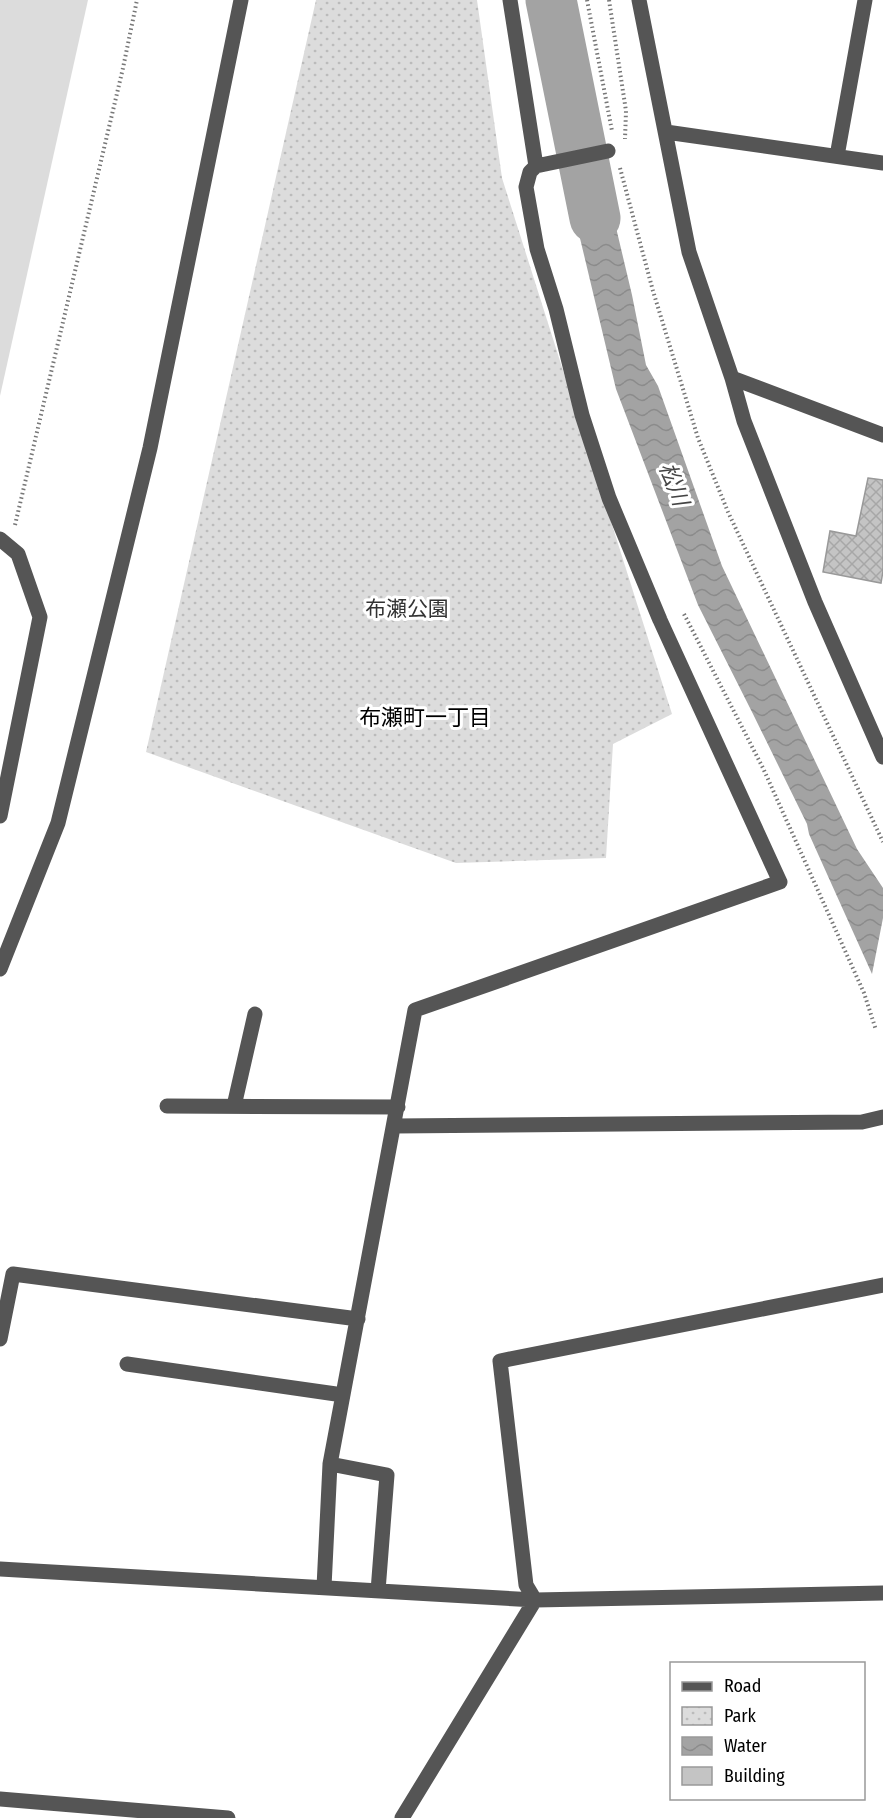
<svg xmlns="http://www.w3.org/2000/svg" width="883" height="1818" font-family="'Fira Sans Condensed','Noto Sans JP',sans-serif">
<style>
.green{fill:#dcdcdc}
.park{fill:url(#park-dots)}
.water{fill:url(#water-waves)}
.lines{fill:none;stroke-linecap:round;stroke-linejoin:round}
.river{stroke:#a3a3a3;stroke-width:51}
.building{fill:url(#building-cross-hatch);stroke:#999;stroke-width:1.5}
.path{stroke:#777;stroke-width:4;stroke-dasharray:1.5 3;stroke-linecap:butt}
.minor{stroke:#555;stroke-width:15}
.labels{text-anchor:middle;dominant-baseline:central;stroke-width:6;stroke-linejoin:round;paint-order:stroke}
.park-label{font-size:21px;fill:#333;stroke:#fff}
.water-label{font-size:22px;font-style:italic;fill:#444;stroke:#fff}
.neighbourhood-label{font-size:22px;fill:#000;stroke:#fff}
</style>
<defs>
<pattern id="park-dots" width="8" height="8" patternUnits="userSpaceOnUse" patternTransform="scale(1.5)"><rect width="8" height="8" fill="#dcdcdc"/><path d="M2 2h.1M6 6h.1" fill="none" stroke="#bbb" stroke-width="1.8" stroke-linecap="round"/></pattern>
<pattern id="water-waves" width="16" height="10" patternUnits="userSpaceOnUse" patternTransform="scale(1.5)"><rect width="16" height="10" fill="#a3a3a3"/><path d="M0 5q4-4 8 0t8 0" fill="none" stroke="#8b8b8b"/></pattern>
<pattern id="building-cross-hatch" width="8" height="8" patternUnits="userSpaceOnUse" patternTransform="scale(1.5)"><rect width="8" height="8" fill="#c4c4c4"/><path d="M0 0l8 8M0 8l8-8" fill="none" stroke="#a7a7a7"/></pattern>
</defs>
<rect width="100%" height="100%" fill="#fff"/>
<path class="green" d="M0 0H88L0 396Z"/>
<path class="park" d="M316 0H477L502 178 672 714 613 744 606 858 456 863 146 752Z"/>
<path class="water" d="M531 0H565L596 141 560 148Z
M600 160 632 295 646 365 658 386 722 566 857 849 883 888V918L872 974 809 834 807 824 753 714 698 605 616 389 563 167Z"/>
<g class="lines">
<path class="river" d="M551 0 595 218"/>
</g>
<path class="building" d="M868 478 883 480V571L881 583 823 572 830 531 856 536Z"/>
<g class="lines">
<path class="path" d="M587 0 612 131
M609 0 626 111 625 139
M620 168 653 291 698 438 728 512 883 842
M15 525 123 68 137 0
M684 614 763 768 864 993 876 1030"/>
<path class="minor" d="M510 0 536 166
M639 0 689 252 732 378 744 421 815 602 883 757
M666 132 883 163
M837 156 865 0
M732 378 883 435
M0 539 18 554 40 617 0 816
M0 969 58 823 150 448 241 0
M167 1106 398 1107
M234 1106 255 1014
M395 1126 862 1122 883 1117
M0 1339 13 1274 358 1319
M127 1364 343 1395
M330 1464 387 1475 378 1591
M0 1569 535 1600 883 1593
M324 1587 330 1464 415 1010 780 882 660 620 609 498 582 415 556 309 537 249 526 187 530 172 536 166 608 151
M0 1799 228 1818
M402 1818 535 1600 526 1585 500 1361 883 1285"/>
</g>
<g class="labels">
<g class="park-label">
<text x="407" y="609">布瀬公園</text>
</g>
<g class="water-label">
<text transform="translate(674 484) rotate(69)">松川</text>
</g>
<g class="neighbourhood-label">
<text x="425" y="717">布瀬町一丁目</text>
</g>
</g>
<rect x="670" y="1662" width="195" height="138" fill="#ffffff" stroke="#999999" stroke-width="1.5"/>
<rect x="682" y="1682" width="30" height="9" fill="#555555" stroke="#999999" stroke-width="1.5"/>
<text x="724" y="1692" font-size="18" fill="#000000">Road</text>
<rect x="682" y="1707" width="30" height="18" fill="url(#park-dots)" stroke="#999999" stroke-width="1.5"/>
<text x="724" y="1722" font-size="18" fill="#000000">Park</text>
<rect x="682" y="1737" width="30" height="18" fill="url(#water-waves)" stroke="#999999" stroke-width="1.5"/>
<text x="724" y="1752" font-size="18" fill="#000000">Water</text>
<rect x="682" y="1767" width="30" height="18" fill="#c4c4c4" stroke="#999999" stroke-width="1.5"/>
<text x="724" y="1782" font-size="18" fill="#000000">Building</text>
</svg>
